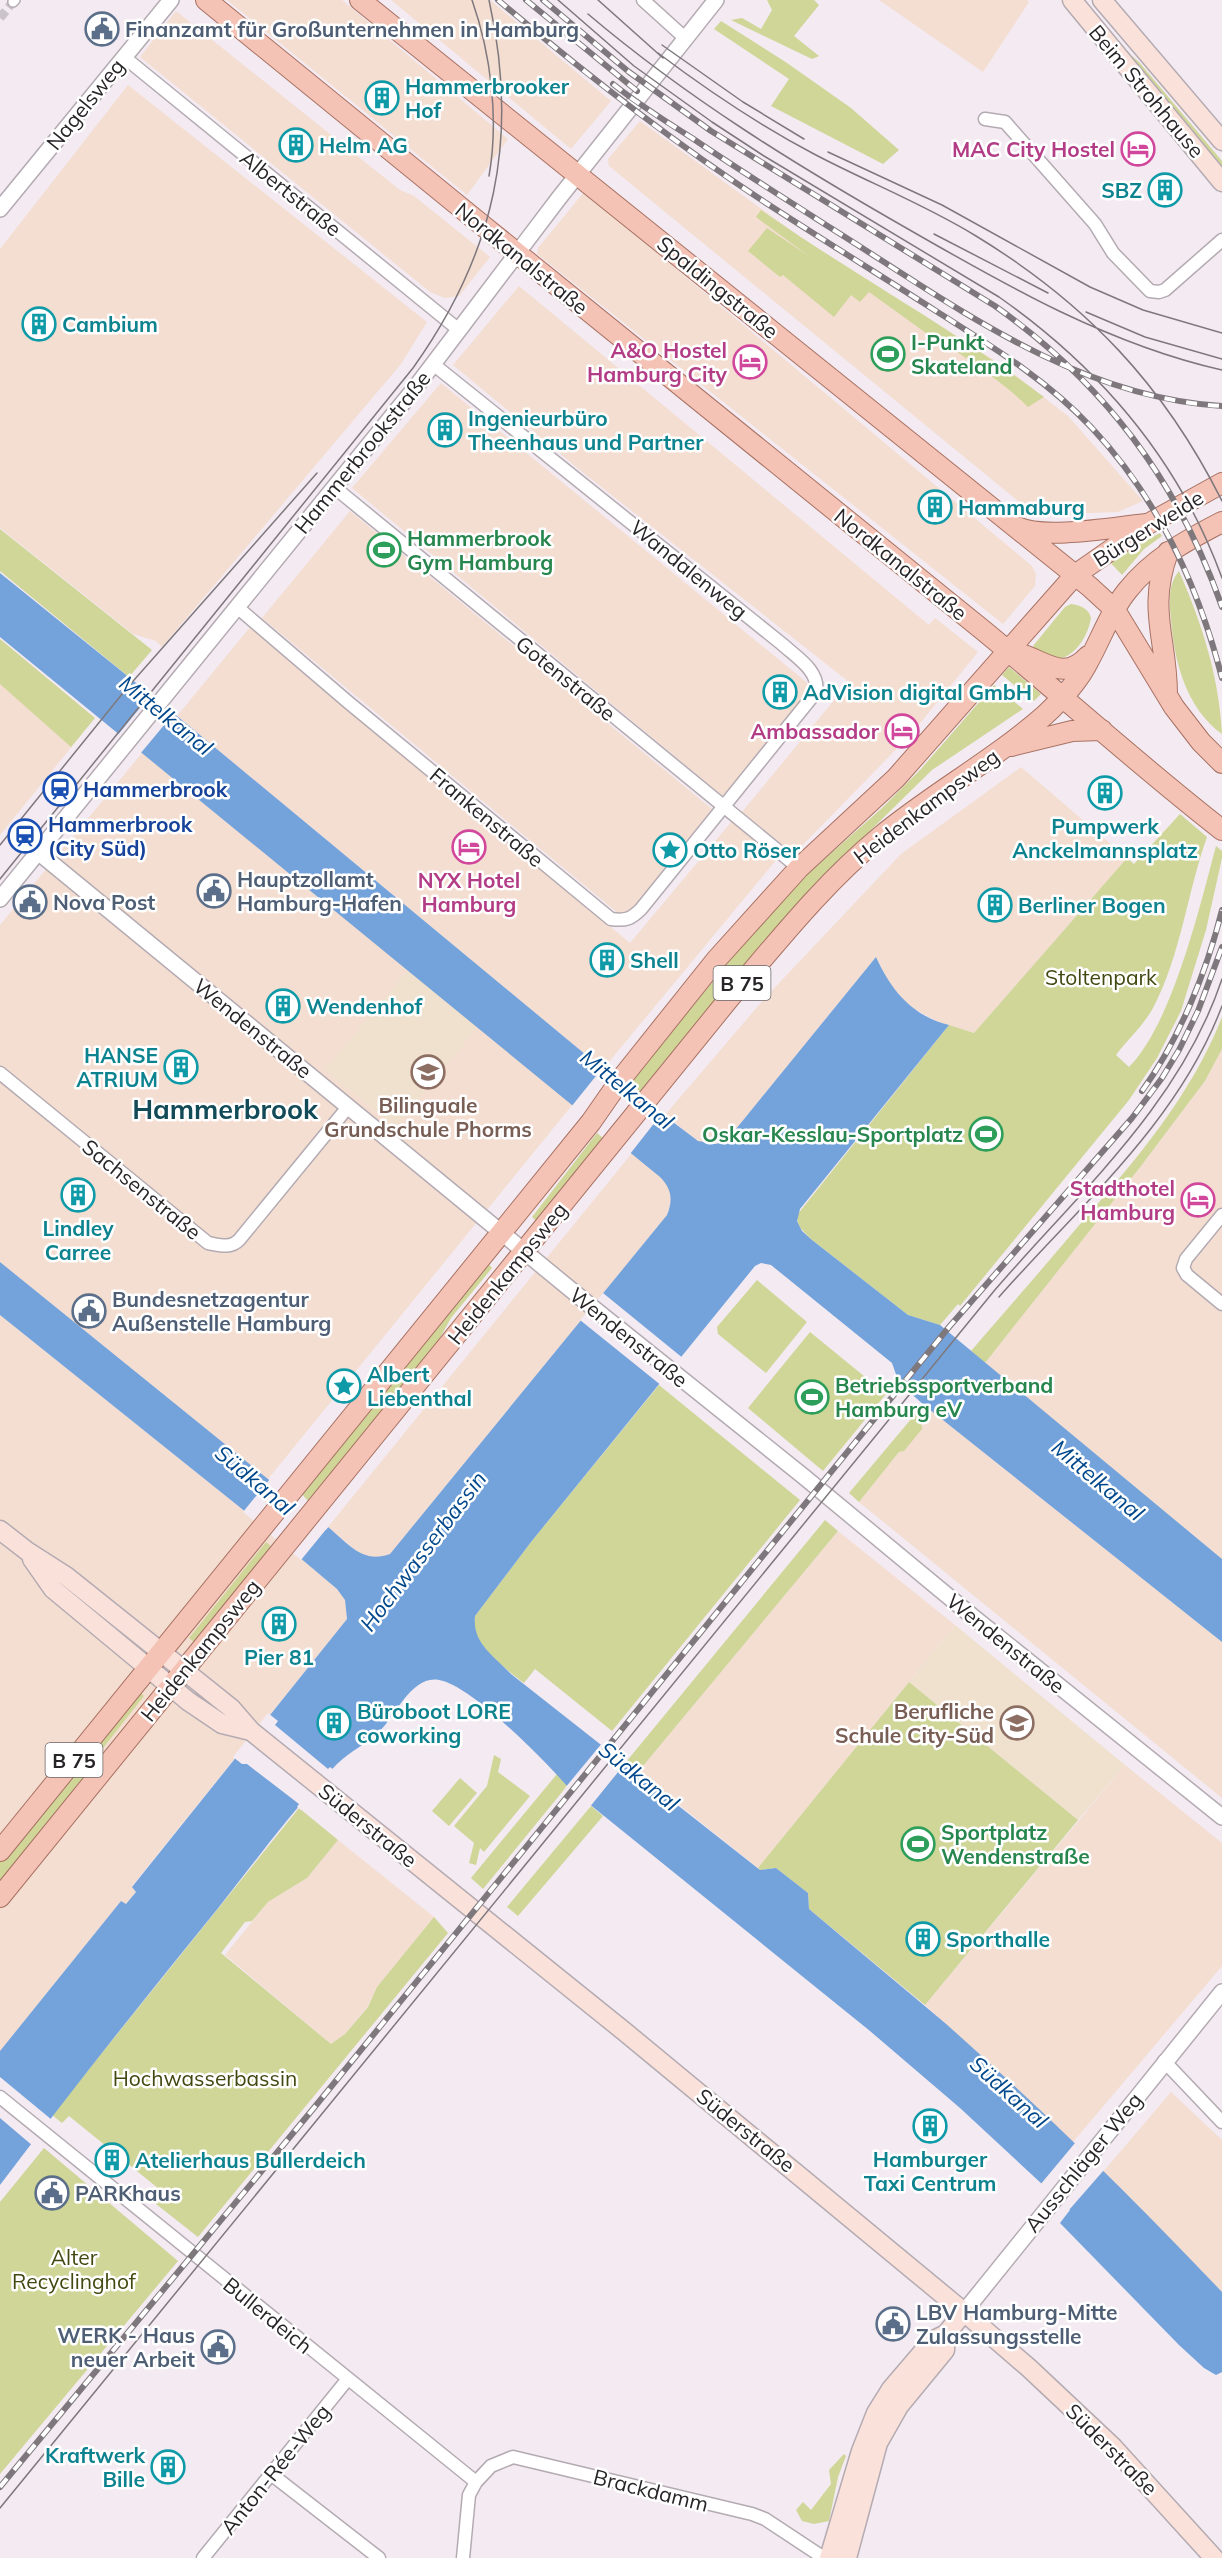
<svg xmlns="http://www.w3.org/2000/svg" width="1222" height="2558" font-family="Mulish,sans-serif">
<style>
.commercial{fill:#f4ded1}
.education{fill:#efe1ce}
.green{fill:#cfd697}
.water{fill:#74a3db}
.pier{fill:#f3eaf2}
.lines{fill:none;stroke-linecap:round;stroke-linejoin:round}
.pedestrian-tunnel{stroke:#cac3ca;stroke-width:9;stroke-dasharray:9 4.5;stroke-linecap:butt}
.pedestrian-casing{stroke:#b4abb2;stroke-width:12}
.minor-casing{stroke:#b4abb2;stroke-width:15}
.tertiary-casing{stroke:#b4abb2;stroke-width:18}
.secondary-casing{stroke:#b4abb2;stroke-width:21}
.primary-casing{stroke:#a87263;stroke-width:22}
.pedestrian{stroke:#fff;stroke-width:9}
.minor{stroke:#fff;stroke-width:12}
.tertiary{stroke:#fff;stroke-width:15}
.secondary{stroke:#fae1da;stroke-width:18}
.primary{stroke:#f4c3b5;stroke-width:20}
.tram{stroke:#7e787d;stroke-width:1.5}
.rail-casing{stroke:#7e787d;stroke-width:6}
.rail{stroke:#fff;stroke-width:4;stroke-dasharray:11;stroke-linecap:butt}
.labels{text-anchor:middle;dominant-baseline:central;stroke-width:5;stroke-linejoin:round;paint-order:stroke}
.shield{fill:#fff;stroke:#686668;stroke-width:1.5}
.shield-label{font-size:20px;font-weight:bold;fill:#282528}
.service-label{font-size:21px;font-weight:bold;fill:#4e5e75;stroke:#fff;text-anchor:start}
.culture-label{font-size:21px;font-weight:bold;fill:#0d838f;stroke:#fff;text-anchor:start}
.street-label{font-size:21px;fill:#282528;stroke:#fff}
.hotel-label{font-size:21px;font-weight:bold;fill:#b23c85;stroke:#fff;text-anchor:end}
.leisure-label{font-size:21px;font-weight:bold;fill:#27864d;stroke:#fff;text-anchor:start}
.transit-label{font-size:21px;font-weight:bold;fill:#164399;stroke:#fff;text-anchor:start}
.park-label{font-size:21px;fill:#434810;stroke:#fff}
.education-label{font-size:21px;font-weight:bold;fill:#785e54;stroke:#fff}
.water-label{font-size:22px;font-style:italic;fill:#00488b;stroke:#fff}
.district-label{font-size:27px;font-weight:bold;fill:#124a58;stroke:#fff}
</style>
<rect width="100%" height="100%" fill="#f3eaf2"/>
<path class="commercial" d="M227 0H342L508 139 467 195Z
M391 0H490L611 101 571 149Z
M879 0H1027L1029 2 983 72Z
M176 11 400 190 414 196 490 257 459 296 445 298 430 292 140 57Z
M128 85 427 322 401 364 162 647 156 641 133 634 0 528V249Z
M640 121 817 249 1002 365 1068 416 1143 501 1118 512 1035 515 609 166 608 159Z
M584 192 1032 566 1036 574 1035 586 1003 624 537 254 538 248Z
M519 286 929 625 935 618 978 652 913 732 794 854 742 812 849 682 581 471 453 365Z
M441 383 816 690 725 798 352 488Z
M350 511 712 809 625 919 262 618Z
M251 626 630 943 732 821 777 859 603 1069 177 716Z
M0 666 82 734 0 835Z
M142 753 573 1104 268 1479 0 1262V925Z
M1021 767 1127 858 974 1033 938 1022 909 1006 889 983 876 957 727 1140 716 1144 698 1141 665 1115 764 999 901 854Z
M1222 1049V1559L985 1363 1141 1166 1205 1081Z
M632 1153 667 1183 672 1198 667 1215 390 1554 380 1558 362 1556 328 1527Z
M0 1315 242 1509 337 1589 345 1600 347 1619 132 1886 136 1892 126 1904 121 1901 0 2051Z
M924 1405 1222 1642V1798L859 1502 899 1452 904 1451 920 1422 930 1410Z
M838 1531 955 1625 758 1868 638 1772Z
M1125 1765 1222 1843V1966L1073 2142 925 2005Z
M338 1840 434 1917 377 1987 368 2006 345 2034 331 2044 225 1955 268 1902 307 1878Z
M1171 2092 1222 2140V2292L1103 2172Z"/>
<path class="education" d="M408 970 478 1027 395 1127 325 1070Z
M955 1625 1125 1765 1078 1820 909 1682Z"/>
<path class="green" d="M767 0H814L819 5 794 36 819 56 812 59 731 20 742 18 761 29 772 10Z
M721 21 787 63 851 108 899 150 883 164 771 106 789 79 714 29Z
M1125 50 1139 62 1222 161V170Z
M761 210C854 275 954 329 1044 397L1028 407C1009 388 990 375 969 360 958 353 952 347 940 343L869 292 860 302 851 295 834 317 783 275 780 277 748 251 767 228 810 257 756 217Z
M0 529 152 650 129 677 0 571Z
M1160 533 1162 536 1144 549 1122 575 1108 560Z
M1179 571C1202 624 1219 676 1222 734 1186 708 1174 661 1171 619 1169 603 1168 584 1179 571Z
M1071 604C1079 605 1089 608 1091 618 1086 647 1059 676 1033 646L1065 607Z
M0 639 95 718 71 747 0 684Z
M1009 667 1041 694 1034 701 1002 675Z
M994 685 1023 709 932 770 824 876 641 1093 631 1082 743 944 803 878 881 809 921 769Z
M1180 814 1207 837C1187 893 1181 955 1153 1008 1144 1025 1127 1040 1116 1055L1129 1067C1172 1024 1200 906 1216 846L1222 851V858L1206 930 1181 1011 1157 1058 1129 1100 960 1306 958 1304 940 1325 908 1315 812 1240C804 1232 796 1226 797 1215L949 1025 974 1033 1127 858 1134 864Z
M1222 1017V1049L1205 1081 1141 1166 985 1363 971 1351C1008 1308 1045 1266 1081 1223 1136 1160 1191 1096 1222 1017Z
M597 1133 603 1138 536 1221 532 1217Z
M487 1262 492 1268 451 1318 436 1345 309 1502 300 1492Z
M757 1280 807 1322 766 1373 718 1334 717 1327Z
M810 1332 886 1394 823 1471 748 1408Z
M659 1385 800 1500 612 1731 535 1669 524 1683C510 1673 478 1647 474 1630 473 1626 474 1620 475 1616L531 1542Z
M922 1406 929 1412 921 1422 922 1429 904 1451 899 1452 859 1502 849 1493Z
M825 1520 838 1531 638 1772 626 1762Z
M266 1542 272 1547 195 1643 189 1638Z
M909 1682 1078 1820 925 2005 809 1909 808 1893 776 1868 760 1870 758 1868Z
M139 1691 144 1696 96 1757 86 1777 0 1883V1859Z
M494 1755 501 1759 498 1772 530 1796 484 1852 480 1848 476 1865 469 1863 474 1843 454 1826 487 1786Z
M557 1774 567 1786 483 1889 471 1878Z
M460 1778 477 1793 449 1826 432 1811Z
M591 1806 603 1816 518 1916 507 1907Z
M299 1808 338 1840 307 1878 268 1902 252 1921 245 1922 221 1953 331 2044 345 2034 368 2007 377 1987 434 1917 448 1933 198 2237 156 2204 164 2193 69 2116 62 2123 52 2115Z
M44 2148 178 2261 0 2474V2202Z
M844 2454 846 2456 838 2477 829 2521 814 2524 802 2521 796 2510 803 2502 811 2510 831 2484 829 2470Z"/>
<path class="water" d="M0 573 177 716 603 1069 698 1141 716 1144 727 1140 876 957C891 990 912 1016 949 1025L800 1209 797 1221 802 1231 812 1240 908 1315 940 1325 1222 1559V1642L924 1405 899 1383 892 1363 771 1265 761 1263 755 1266 531 1542 475 1616C472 1643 493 1655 511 1674L760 1870 776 1868 808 1893 809 1909C854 1947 900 1985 945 2023 1041 2108 1134 2199 1222 2292V2372L1216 2375 1204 2368 1179 2345 1060 2223 1070 2210 960 2108 870 2031 567 1786C544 1760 471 1685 439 1680 412 1675 396 1715 380 1731 367 1744 350 1751 337 1764 294 1808 257 1859 219 1907 144 1999 71 2091 0 2185V2051L121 1901 126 1904 136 1892 132 1887 347 1619 345 1600 337 1589 242 1509 0 1315V1262L268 1479 326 1530 328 1527C349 1544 362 1564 390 1554L667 1215C673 1200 672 1189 660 1177L0 637Z"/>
<path class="pier" d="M152 693 175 712 140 754 117 736Z
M604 1066 663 1112 630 1154 571 1107Z
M603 1293 684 1359 662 1386 580 1320Z
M270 1479 328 1527 301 1560 243 1512Z
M268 1713 278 1721 275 1725 328 1769 330 1767 335 1771 301 1810 297 1807 299 1804 247 1764H242L233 1757Z
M603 1742 627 1761 589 1808 565 1788Z
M0 2077 52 2120 33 2146 0 2118Z
M1075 2143 1104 2170 1069 2210 1040 2185Z"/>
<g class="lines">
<path class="pedestrian-tunnel" d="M0 18 13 2"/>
<g class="pedestrian-casing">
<path id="pedestrian" d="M13 2 15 0"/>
</g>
<g class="minor-casing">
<path id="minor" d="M643 0 685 38
M124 57 459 330
M985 119 1005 122 1095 224 1113 253 1150 291 1159 292 1165 290 1222 240
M334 487 799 868
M237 607 348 702 611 919C626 921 631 919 641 909L816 692C820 671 796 657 782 644L433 364
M0 1073 208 1243C220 1245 230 1249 239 1240L348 1107
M1222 1215 1186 1259 1183 1268 1187 1275 1222 1304
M1164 2061 1222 2122
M0 2097 476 2482 469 2495 463 2558
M271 2474 379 2558
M476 2482 491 2466 513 2457 752 2514 765 2519 824 2558
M203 2558 347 2380"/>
</g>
<g class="tertiary-casing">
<path id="tertiary" d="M0 209 171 0
M38 852 592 1307 803 1476 972 1616 1222 1817
M0 899 415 388 559 198 716 0
M964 2312 1222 1992"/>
</g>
<g class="secondary-casing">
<path id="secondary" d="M1072 0 1222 182
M1102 0 1222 141
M0 1530 27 1551 66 1576 231 1708 251 1731 625 2032 964 2312 1029 2368 1113 2447 1214 2558
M32 1559 53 1589 188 1701 222 1724 251 1731
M829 2558 861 2451 876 2413 891 2389 932 2341 946 2334 964 2312
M847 2558 878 2443 899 2406 945 2350 946 2334"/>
</g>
<g class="primary-casing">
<path id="primary" d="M206 0C464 212 725 420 984 631 1064 697 1141 767 1222 830
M360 0 1090 587 1115 610 1174 707 1201 742 1222 763
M1017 527C1044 540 1115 527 1146 524
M1017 653C1045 660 1063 683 1088 656
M1167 694C1167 639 1147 610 1168 552
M1011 746 1072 731 1102 730
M0 1851 591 1122 621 1079 716 960 799 868 896 778 1075 575 1148 524 1222 483
M0 1897 732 995C779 940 824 883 881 836 933 793 994 760 1045 715 1061 700 1078 682 1088 662 1101 639 1110 612 1127 591 1152 559 1187 540 1222 522"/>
</g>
<use href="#pedestrian" class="pedestrian"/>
<use href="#minor" class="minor"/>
<use href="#tertiary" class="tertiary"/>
<use href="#secondary" class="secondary"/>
<use href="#primary" class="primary"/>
<path class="tram" d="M472 0C491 54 499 119 489 176
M558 0 634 66 712 122 764 156 999 297C1100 368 1179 460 1222 578
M598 0 663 58
M588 14C687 98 796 165 908 229 1007 286 1110 345 1222 370
M662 45 743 102 804 139
M658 53C707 90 759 125 814 154 867 182 924 204 976 236 1086 303 1164 385 1222 501
M828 152 942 205 1090 287 1143 310 1222 333
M934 234 1048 293
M1086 312 1145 337 1222 359
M0 845 127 688 317 473
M0 879 413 368C495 253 520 139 489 0
M999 1297C1080 1205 1178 1123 1222 1006
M0 2508 994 1291C1078 1193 1180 1105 1222 979"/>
<g class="rail-casing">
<path id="rail" d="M498 0C583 72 670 140 763 201 820 238 878 274 936 311 991 346 1046 379 1091 427 1158 498 1198 585 1222 678
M526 0 637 91
M543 0 629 72 711 131 995 306C1104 383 1178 481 1222 607
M613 84C638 104 665 121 692 138 736 168 781 196 826 225 948 301 1072 397 1222 406
M1142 1091C1179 1040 1207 971 1222 910
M0 2487 313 2109 949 1327 1132 1118 1162 1078 1179 1050 1198 1011 1222 947"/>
</g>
<use href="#rail" class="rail"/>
</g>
<defs>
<g id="civic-ring" transform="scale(1.725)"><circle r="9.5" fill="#fff" stroke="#5c6f8a" stroke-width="1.5"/><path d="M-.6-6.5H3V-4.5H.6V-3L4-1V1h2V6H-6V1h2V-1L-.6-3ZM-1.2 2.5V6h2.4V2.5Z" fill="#5c6f8a"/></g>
<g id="building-ring" transform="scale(1.725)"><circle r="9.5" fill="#fff" stroke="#0f9aa8" stroke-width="1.5"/><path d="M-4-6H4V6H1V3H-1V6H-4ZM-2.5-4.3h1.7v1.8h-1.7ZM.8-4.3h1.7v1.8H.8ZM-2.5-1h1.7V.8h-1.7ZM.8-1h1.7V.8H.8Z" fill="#0f9aa8"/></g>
<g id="hotel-ring" transform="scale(1.725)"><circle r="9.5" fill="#fff" stroke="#d1479c" stroke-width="1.5"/><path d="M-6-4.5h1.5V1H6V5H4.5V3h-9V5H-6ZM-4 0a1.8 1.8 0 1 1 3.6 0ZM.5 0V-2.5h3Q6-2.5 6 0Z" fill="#d1479c"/></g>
<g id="stadium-ring" transform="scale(1.725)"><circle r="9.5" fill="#fff" stroke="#2e9e5b" stroke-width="1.5"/><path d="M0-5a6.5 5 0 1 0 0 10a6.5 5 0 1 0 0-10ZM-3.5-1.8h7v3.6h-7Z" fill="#2e9e5b"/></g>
<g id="station-ring" transform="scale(1.725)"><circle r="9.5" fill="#fff" stroke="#1a4fb4" stroke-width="1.5"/><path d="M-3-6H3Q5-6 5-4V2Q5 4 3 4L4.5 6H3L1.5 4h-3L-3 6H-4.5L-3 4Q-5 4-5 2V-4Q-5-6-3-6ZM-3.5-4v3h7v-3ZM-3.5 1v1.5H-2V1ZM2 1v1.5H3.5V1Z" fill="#1a4fb4"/></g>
<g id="sight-ring" transform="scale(1.725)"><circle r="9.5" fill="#fff" stroke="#0f9aa8" stroke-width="1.5"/><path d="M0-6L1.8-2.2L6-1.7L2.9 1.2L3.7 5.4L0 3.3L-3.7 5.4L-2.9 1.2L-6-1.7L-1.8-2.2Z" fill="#0f9aa8"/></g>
<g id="school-ring" transform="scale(1.725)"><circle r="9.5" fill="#fff" stroke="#8d6e63" stroke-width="1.5"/><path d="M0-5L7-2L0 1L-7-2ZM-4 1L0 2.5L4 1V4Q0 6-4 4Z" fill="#8d6e63"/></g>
</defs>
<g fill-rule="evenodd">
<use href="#civic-ring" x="102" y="29"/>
<use href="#building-ring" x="382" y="98"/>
<use href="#building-ring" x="296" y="145"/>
<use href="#hotel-ring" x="1138" y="149"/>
<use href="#building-ring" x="1165" y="190"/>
<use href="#building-ring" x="39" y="324"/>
<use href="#stadium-ring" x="888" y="354"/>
<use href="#hotel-ring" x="750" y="362"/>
<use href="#building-ring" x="445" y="430"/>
<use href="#building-ring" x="935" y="507"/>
<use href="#stadium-ring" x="384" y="550"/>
<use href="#building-ring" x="780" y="692"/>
<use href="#hotel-ring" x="902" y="731"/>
<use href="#station-ring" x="60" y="789"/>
<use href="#building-ring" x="1105" y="793"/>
<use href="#station-ring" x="25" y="836"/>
<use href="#hotel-ring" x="469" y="847"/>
<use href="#sight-ring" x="670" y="850"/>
<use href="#civic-ring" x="214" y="891"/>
<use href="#civic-ring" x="30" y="902"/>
<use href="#building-ring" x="995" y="905"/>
<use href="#building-ring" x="607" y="960"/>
<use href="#building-ring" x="283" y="1006"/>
<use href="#building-ring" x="181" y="1067"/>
<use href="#school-ring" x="428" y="1072"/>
<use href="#stadium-ring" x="986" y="1134"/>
<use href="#building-ring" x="78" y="1195"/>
<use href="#hotel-ring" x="1198" y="1200"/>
<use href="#civic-ring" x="89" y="1311"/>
<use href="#sight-ring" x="344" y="1386"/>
<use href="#stadium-ring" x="812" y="1397"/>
<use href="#building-ring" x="279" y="1624"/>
<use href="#building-ring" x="334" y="1723"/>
<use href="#school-ring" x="1017" y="1723"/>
<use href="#stadium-ring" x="918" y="1844"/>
<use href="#building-ring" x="923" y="1939"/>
<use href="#building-ring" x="930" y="2126"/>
<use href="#building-ring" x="112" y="2160"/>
<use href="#civic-ring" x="52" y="2193"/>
<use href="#civic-ring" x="893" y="2324"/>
<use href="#civic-ring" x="218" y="2347"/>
<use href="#building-ring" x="168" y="2467"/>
</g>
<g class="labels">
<g class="shield">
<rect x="713.5" y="966" width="57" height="34" rx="4.5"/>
<rect x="45.5" y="1743" width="57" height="34" rx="4.5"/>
</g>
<g class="shield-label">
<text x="742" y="983">B 75</text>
<text x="74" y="1760">B 75</text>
</g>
<g class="service-label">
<text x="125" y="29">Finanzamt für Großunternehmen in Hamburg</text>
<text x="237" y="879">Hauptzollamt<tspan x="237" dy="24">Hamburg-Hafen</tspan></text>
<text x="53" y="902">Nova Post</text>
<text x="112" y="1299">Bundesnetzagentur<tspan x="112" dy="24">Außenstelle Hamburg</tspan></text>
<text x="75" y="2193">PARKhaus</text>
<text x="916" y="2312">LBV Hamburg-Mitte<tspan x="916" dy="24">Zulassungsstelle</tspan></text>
<text x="195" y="2335" text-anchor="end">WERK - Haus<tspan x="195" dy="24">neuer Arbeit</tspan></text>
</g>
<g class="culture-label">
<text x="405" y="86">Hammerbrooker<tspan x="405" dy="24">Hof</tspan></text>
<text x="319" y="145">Helm AG</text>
<text x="1142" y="190" text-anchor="end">SBZ</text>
<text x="62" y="324">Cambium</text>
<text x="468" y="418">Ingenieurbüro<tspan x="468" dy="24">Theenhaus und Partner</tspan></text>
<text x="958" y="507">Hammaburg</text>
<text x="803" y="692">AdVision digital GmbH</text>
<text x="1105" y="826" text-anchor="middle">Pumpwerk<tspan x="1105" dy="24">Anckelmannsplatz</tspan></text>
<text x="693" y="850">Otto Röser</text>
<text x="1018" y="905">Berliner Bogen</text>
<text x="630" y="960">Shell</text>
<text x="306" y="1006">Wendenhof</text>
<text x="158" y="1055" text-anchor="end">HANSE<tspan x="158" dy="24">ATRIUM</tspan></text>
<text x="78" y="1228" text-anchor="middle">Lindley<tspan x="78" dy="24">Carree</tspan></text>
<text x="367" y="1374">Albert<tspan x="367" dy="24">Liebenthal</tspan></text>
<text x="279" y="1657" text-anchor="middle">Pier 81</text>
<text x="357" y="1711">Büroboot LORE<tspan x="357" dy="24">coworking</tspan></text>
<text x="946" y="1939">Sporthalle</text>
<text x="930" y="2159" text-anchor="middle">Hamburger<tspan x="930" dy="24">Taxi Centrum</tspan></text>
<text x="135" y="2160">Atelierhaus Bullerdeich</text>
<text x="145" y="2455" text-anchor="end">Kraftwerk<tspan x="145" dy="24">Bille</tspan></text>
</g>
<g class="street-label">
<text transform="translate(1147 91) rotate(50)">Beim Strohhause</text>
<text transform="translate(85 104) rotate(-51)">Nagelsweg</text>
<text transform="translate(291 193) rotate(39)">Albertstraße</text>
<text transform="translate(522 258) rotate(39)">Nordkanalstraße</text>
<text transform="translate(718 287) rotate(39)">Spaldingstraße</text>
<text transform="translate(362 452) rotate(-51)">Hammerbrookstraße</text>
<text transform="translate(1148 528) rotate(-32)">Bürgerweide</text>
<text transform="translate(901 564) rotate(39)">Nordkanalstraße</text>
<text transform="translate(689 569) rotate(39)">Wandalenweg</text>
<text transform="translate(566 678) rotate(39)">Gotenstraße</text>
<text transform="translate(926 806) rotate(-37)">Heidenkampsweg</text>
<text transform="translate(487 817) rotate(40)">Frankenstraße</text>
<text transform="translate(253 1028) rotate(39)">Wendenstraße</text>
<text transform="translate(142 1189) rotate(39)">Sachsenstraße</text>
<text transform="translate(507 1273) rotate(-51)">Heidenkampsweg</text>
<text transform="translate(629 1337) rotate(39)">Wendenstraße</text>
<text transform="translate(1006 1643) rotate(39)">Wendenstraße</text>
<text transform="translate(200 1650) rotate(-51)">Heidenkampsweg</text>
<text transform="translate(368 1825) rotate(39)">Süderstraße</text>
<text transform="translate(746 2130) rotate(39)">Süderstraße</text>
<text transform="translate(1083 2162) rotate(-51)">Ausschläger Weg</text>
<text transform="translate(268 2315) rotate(39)">Bullerdeich</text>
<text transform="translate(1112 2449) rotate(45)">Süderstraße</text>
<text transform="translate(275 2469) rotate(-51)">Anton-Rée-Weg</text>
<text transform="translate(651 2490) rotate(14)">Brackdamm</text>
</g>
<g class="hotel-label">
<text x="1115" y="149">MAC City Hostel</text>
<text x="727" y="350">A&amp;O Hostel<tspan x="727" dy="24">Hamburg City</tspan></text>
<text x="879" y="731">Ambassador</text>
<text x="469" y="880" text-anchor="middle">NYX Hotel<tspan x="469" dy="24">Hamburg</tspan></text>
<text x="1175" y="1188">Stadthotel<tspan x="1175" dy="24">Hamburg</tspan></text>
</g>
<g class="leisure-label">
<text x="911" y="342">I-Punkt<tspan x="911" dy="24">Skateland</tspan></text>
<text x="407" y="538">Hammerbrook<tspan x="407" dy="24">Gym Hamburg</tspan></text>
<text x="963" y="1134" text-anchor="end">Oskar-Kesslau-Sportplatz</text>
<text x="835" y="1385">Betriebssportverband<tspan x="835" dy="24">Hamburg eV</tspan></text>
<text x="941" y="1832">Sportplatz<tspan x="941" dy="24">Wendenstraße</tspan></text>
</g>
<g class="transit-label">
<text x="83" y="789">Hammerbrook</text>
<text x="48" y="824">Hammerbrook<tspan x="48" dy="24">(City Süd)</tspan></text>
</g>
<g class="park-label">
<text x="1101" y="977">Stoltenpark</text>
<text x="205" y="2078">Hochwasserbassin</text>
<text x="74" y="2257">Alter<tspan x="74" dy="24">Recyclinghof</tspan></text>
</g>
<g class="education-label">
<text x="428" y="1105">Bilinguale<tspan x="428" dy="24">Grundschule Phorms</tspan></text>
<text x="994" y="1711" text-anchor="end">Berufliche<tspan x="994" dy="24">Schule City-Süd</tspan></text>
</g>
<g class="water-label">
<text transform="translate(166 715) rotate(39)">Mittelkanal</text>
<text transform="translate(627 1089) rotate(39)">Mittelkanal</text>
<text transform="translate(255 1480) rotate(40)">Südkanal</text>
<text transform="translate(1098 1480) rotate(40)">Mittelkanal</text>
<text transform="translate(423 1551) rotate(-53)">Hochwasserbassin</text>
<text transform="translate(639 1776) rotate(39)">Südkanal</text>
<text transform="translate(1009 2092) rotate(42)">Südkanal</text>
</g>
<g class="district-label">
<text x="225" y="1109">Hammerbrook</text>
</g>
</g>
</svg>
